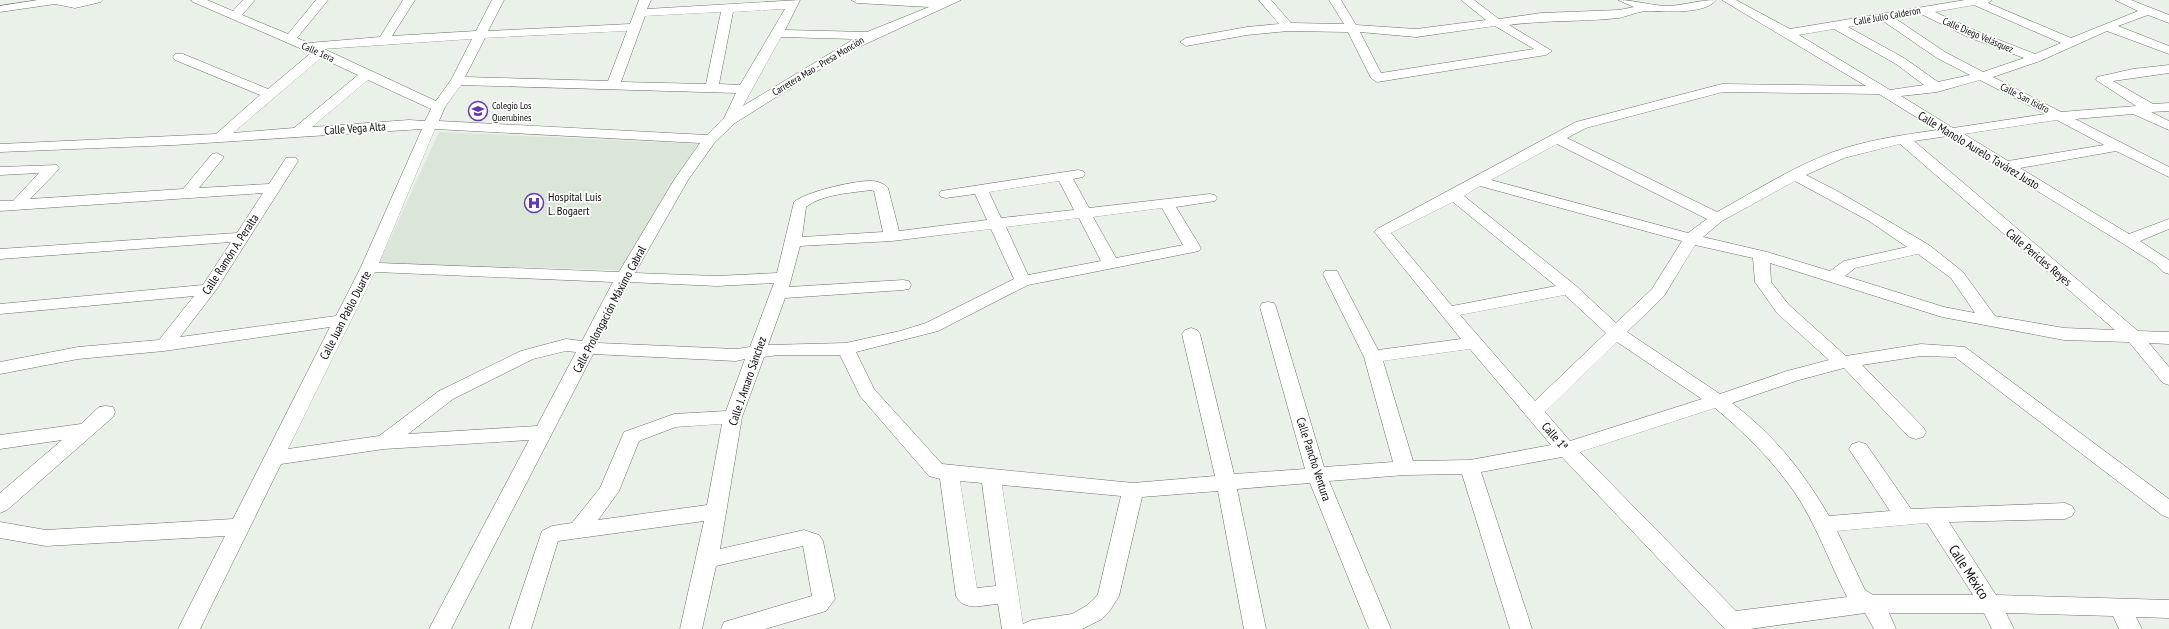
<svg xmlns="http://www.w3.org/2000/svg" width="2169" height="629" font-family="'PT Sans Narrow',sans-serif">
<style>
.built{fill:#dae6d8}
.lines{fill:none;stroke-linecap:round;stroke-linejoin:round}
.minor-casing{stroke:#6b716a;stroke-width:1}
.minor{fill:#fff;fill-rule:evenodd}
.labels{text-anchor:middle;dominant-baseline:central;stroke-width:3.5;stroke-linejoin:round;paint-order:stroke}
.far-street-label{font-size:10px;fill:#0a0c0a;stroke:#fff}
.far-poi-label{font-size:10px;fill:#0a0c0a;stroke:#fff;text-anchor:start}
.street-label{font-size:12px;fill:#0a0c0a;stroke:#fff}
.poi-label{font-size:12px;fill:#0a0c0a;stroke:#fff;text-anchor:start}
.near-street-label{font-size:14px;fill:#0a0c0a;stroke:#fff}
</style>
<rect width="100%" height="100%" fill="#eaf1e9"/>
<path class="built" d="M439 132 698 144 620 270 379 263Z"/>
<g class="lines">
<g class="minor-casing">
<path id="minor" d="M38 0H103L101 2 75 8 55 4 0 12V6Z
M191 0H207L233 11 243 0H255L242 15 288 34 316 0H328L297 38 309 43 380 37 403 0H415L392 36 476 31 492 0H504L488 31 630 24 639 0H651L647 9 800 0 785 30 867 32 929 7 857 3 851 0H961L846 53 735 123 715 142 688 180 635 273 717 276 777 273 794 202C805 192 856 180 872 181 877 181 885 184 888 188L899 231 987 220 975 194 946 198 941 197 939 194 941 191 1078 170 1083 171 1085 174 1083 177 1073 179 1089 208 1210 194 1215 195 1217 198 1215 201 1176 207 1201 248 1199 251 1028 285 938 331 856 352 874 389 942 464 1133 483 1215 476 1182 334 1185 330 1191 328 1197 330 1200 334 1234 474 1305 469 1260 307 1262 303 1268 302 1274 303 1276 307 1324 467 1393 462 1364 357 1323 274 1325 271H1337L1378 350 1461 339 1377 235 1374 232 1377 229 1576 122 1722 84 1866 86 1722 0H1736L1790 29 1965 0H1992L1988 3 2071 38 2138 11 2115 0H2131L2169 15V23L2148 15 2118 26 2169 46V54L2107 31 2040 61 1993 77 2061 112 2136 106 2096 80 2097 77 2133 69 2169 65V73L2113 81 2153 104 2169 103V111L2151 112 2169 121V130L2133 114 2075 119 2169 167V177L2116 151 2020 168 2129 234 2169 219V229L2140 241 2169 260V274L2163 272 2155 264 2122 243 1948 136 1914 141 2138 331 2169 332V344L2149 343 2169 367V385L2163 383 2129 342 2064 340 1942 317 1770 263 1771 282 1789 305 1846 356 1921 344 1965 347 2169 499V518L2162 515 1955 357 1921 356 1862 365 1923 427 1926 432 1923 437 1916 439 1909 437 1844 368 1799 380 1732 403C1774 435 1802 470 1829 516L1890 511 1849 449 1852 444 1859 442 1866 444 1911 509 2065 503 2072 506 2075 511 2072 516 2065 519 1949 522 1996 595 2169 600V618L2136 617 2142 629H2119L2113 616 2006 613 2014 629H1992L1984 613H1889L1896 629H1874L1865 613 1750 629H1725L1562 457 1481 472 1532 629H1510L1462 474 1405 475 1329 481 1391 629H1369L1310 483 1237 489 1266 629H1244L1218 491 1142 497 1119 596 1109 612 1102 619 1082 629H1002L998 604C983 605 964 612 956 596L940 479 929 476 860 396 840 355H778L764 357 742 417 720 549 804 530 819 535 823 541 835 599 826 611 765 629H721L724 622 812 596 803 546 716 566 702 629H680L704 521 558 541 531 629H509L542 531 552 526 572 523 600 488 624 432 674 414 726 411 745 359 736 361 593 354 451 629H429L529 440 384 449 281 464 200 629H178L225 536 46 546 0 538V522L46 530 233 519 330 327 164 351 78 359 0 374V362L78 347 159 340 194 296 0 314V304L203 285 231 242 0 259V249L237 233 263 193 0 211V201H13L39 173 0 175V167L57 165 59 168 57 171 30 199 183 189 212 154 217 153 224 157 199 188 269 184 286 158H296L298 161 216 290 180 337 336 316 361 267 422 129 174 145 0 152V144L216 134 260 95 175 60 173 57 175 54H183L268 89 311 53 193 2ZM1974 5 2061 43 2035 54 1976 31 1935 12ZM785 9 740 85 719 84 733 12ZM721 12 706 84 621 82 645 16ZM1921 14 1968 37 2024 58 1983 72 1945 52 1896 19ZM1883 21 1937 58 1970 75 1938 82 1904 58 1848 27ZM1834 29 1896 64 1924 85 1890 90 1799 35ZM627 31 608 81 465 77 485 38ZM781 37 854 39 743 106ZM472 39 451 80 436 101 324 49ZM321 58 358 75 294 128 233 133ZM368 80 431 109 425 121 409 120 312 127ZM1980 80 2045 114 1953 128 1901 96 1937 92ZM461 85 736 93 724 118 707 135 439 121 445 107ZM1723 92 1879 94 1937 130C1902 135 1867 140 1833 152 1793 167 1755 191 1717 212L1567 138 1586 128ZM2057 120 2104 145 2008 161 1964 134ZM435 129 700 143 674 180 619 272 379 263ZM1557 144 1707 219 1688 233 1491 180ZM1900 144 2115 330 2064 328 1995 316 1963 272 1929 245 1839 192 1806 175 1844 158ZM1059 181 1074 210 1001 218 989 192ZM1795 181 1869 221 1907 247 1844 261 1830 271 1767 252 1703 237 1722 221ZM1480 186 1682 241 1652 289 1616 323 1575 285 1464 196ZM871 190 874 191 883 232 802 237 806 207C822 194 851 193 871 190ZM1453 202 1556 286 1452 306 1391 233ZM1162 208 1183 245 1116 258 1093 217ZM1079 218 1101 261 1028 275 1006 227ZM991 229 1014 279 926 323 900 331 846 343 768 345 785 298 903 290 909 289 911 285 909 281 903 280 789 287 800 246 892 241ZM1695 245 1753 258 1755 282 1777 313 1829 360 1787 371 1720 394 1627 332 1664 296ZM1918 254 1951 278 1975 313 1944 307 1845 276 1855 268ZM375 272 613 282 582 341 566 339 521 351 439 391 379 436 288 449ZM629 282 717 286 774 283 750 347 736 349 598 343ZM1565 295 1606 333 1535 401 1460 315ZM1617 342 1702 399 1570 441 1545 412ZM1470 349 1551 445 1470 460 1413 461 1383 361ZM566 351 576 352 537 426 408 434 453 399 533 359ZM1715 408C1745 433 1771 459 1793 490 1816 523 1829 562 1847 597L1736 611 1580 452ZM722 424 707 505 598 520 619 491 639 441 676 427ZM960 481 982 483 996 586 977 588ZM1002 485 1121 496 1098 594 1094 599 1086 606 1072 614 1032 620 1023 624ZM1927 523 1973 595H1873L1865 590 1837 531Z
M1259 0H1271L1291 23 1344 24 1329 0H1341L1356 25 1416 29 1486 20 1461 0H1474L1499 19 1541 13 1619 10 1634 7 1618 0C1636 0 1651 6 1669 6 1685 5 1699 0 1716 0 1705 15 1664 11 1648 11 1639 11 1628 16 1619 18 1582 22 1545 20 1509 25L1552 51 1546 55 1377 82 1371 78 1348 32 1288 31 1247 35 1186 46 1180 42 1186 38 1247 27 1279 24ZM1495 26 1534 49 1381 73 1360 32 1416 37Z
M106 406 113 407 115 412 113 417 7 510 0 513V493L62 440 0 449V435L81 424 99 407Z"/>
</g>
<use href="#minor" class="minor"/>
</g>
<defs>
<g id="school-ring" transform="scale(1)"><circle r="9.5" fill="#fff" stroke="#6339b0" stroke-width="1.5"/><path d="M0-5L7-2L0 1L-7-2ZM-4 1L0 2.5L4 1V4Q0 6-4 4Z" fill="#6339b0"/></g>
<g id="hospital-ring" transform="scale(1)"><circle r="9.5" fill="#fff" stroke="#6339b0" stroke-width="1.5"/><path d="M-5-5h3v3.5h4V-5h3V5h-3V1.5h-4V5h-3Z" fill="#6339b0"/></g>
</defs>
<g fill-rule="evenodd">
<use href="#school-ring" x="478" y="111"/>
<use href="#hospital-ring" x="534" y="203"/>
</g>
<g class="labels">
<g class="far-street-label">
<text transform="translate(1887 16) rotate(-10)">Calle Julio Calderon</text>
<text transform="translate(1978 35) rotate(23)">Calle Diego Velásquez</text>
<text transform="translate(318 52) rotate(24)">Calle 1era</text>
<text transform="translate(818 66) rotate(-31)">Carretera Mao - Presa Monción</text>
<text transform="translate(2025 98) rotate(27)">Calle San Isidro</text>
</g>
<g class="far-poi-label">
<text x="492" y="105">Colegio Los<tspan x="492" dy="12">Querubines</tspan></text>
</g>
<g class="street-label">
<text transform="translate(355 128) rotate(-4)">Calle Vega Alta</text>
<text transform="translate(1979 150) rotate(31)">Calle Manolo Aurelo Tavárez Justo</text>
<text transform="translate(230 254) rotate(-57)">Calle Ramón A. Peralta</text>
<text transform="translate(2039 257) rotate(40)">Calle Pericles Reyes</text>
<text transform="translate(609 309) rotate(-62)">Calle Prolongación Máximo Cabral</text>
<text transform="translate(345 315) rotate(-63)">Calle Juan Pablo Duarte</text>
<text transform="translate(747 381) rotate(-71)">Calle J. Amaro Sánchez</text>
<text transform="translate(1555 436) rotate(49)">Calle 1ª</text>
<text transform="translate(1314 459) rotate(72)">Calle Pancho Ventura</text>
</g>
<g class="poi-label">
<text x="548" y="196">Hospital Luis<tspan x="548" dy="14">L. Bogaert</tspan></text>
</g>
<g class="near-street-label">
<text transform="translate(1969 572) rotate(57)">Calle México</text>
</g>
</g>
</svg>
